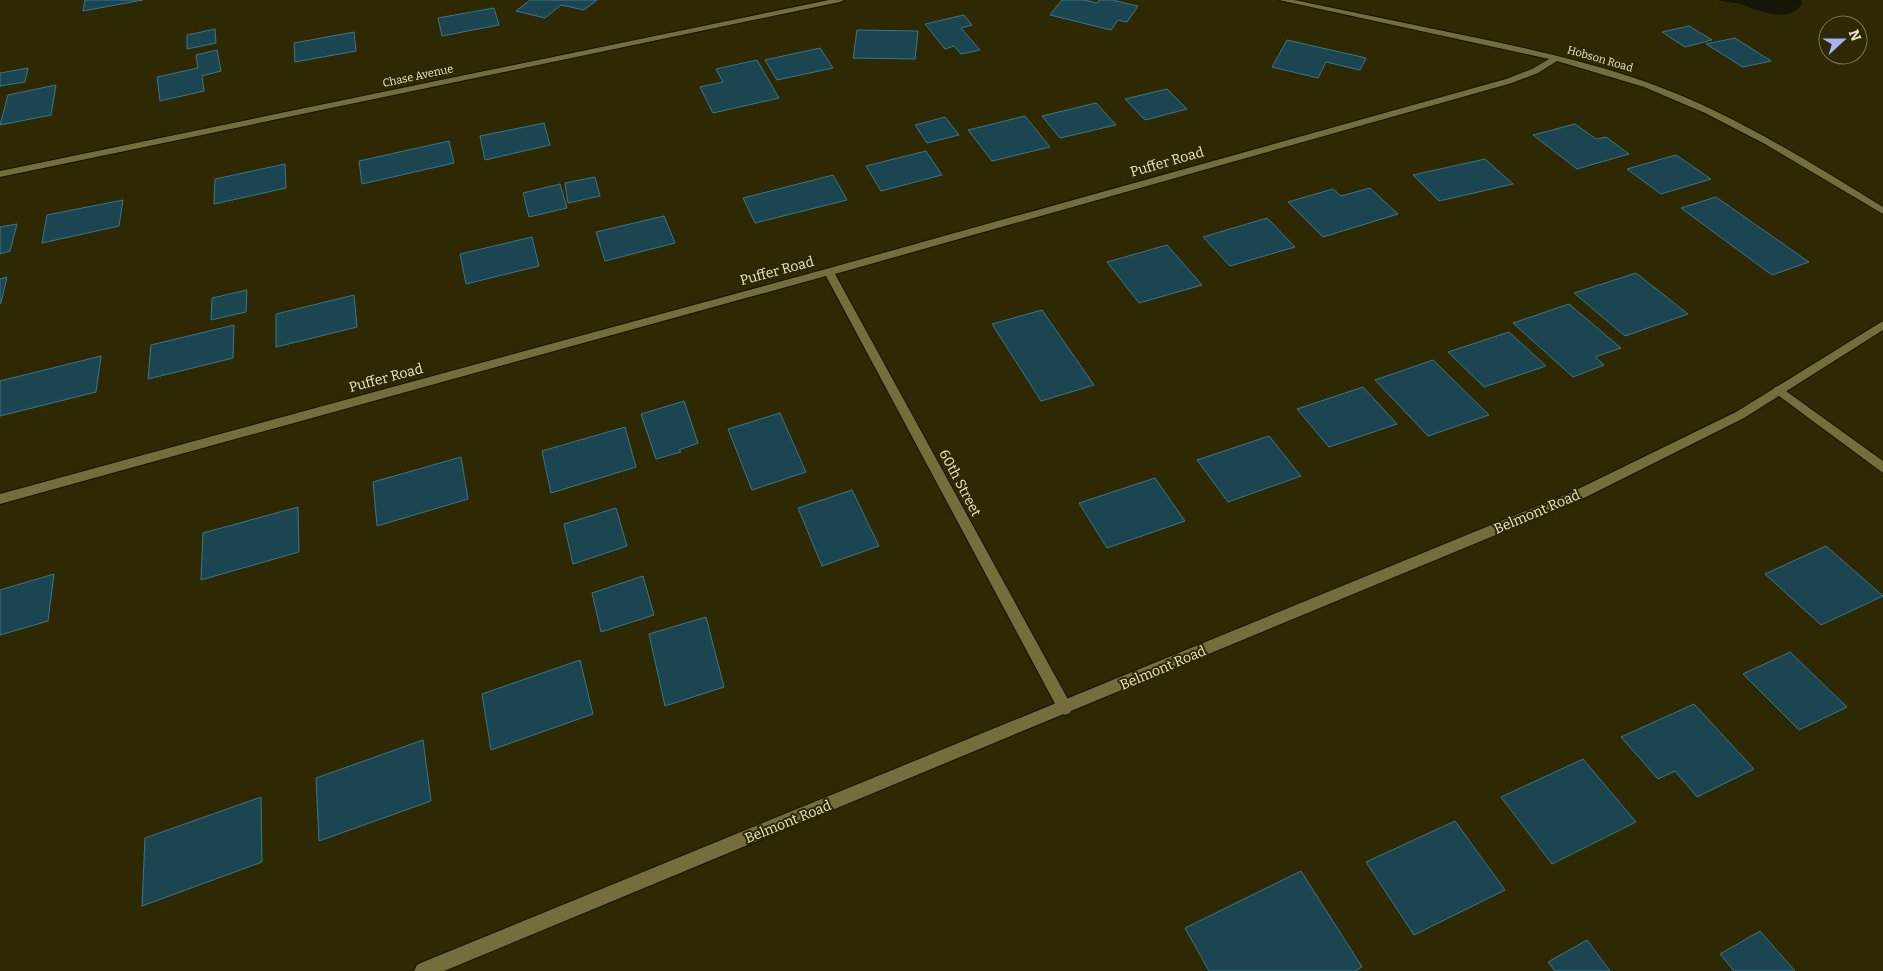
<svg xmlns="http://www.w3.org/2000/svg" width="1883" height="971" font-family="Bitter,serif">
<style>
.water{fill:#171507}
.building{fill:#1a4551;stroke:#3a7789}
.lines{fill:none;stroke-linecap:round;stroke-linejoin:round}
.lane-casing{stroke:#161200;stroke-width:2}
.street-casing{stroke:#161200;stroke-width:2}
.secondary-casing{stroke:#161200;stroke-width:2}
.lane{fill:#756d3c;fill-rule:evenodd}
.street{fill:#756d3c;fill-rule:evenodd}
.secondary{fill:#756d3c;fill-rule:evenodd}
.labels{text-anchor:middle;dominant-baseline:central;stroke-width:4;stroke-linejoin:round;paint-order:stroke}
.far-street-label{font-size:11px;fill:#eae6cc;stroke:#2f2903}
.street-label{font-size:14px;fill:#eae6cc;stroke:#2f2903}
</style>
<rect width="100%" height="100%" fill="#2f2903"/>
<path class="water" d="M1718 0H1801L1802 3C1791 26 1755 9 1737 3 1731 2 1724 2 1718 0Z"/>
<path class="building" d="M85 0H143L83 11Z
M530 0H597L584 10 561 5 545 18 516 11Z
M1062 0H1085L1097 3 1099 0H1112L1138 6 1127 22 1118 20 1111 30 1050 15Z
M494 8 499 25 442 36 438 18Z
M964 15 972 25 961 28 980 50 961 54 954 46 945 49 925 24Z
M1689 26 1712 40 1685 47 1662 32Z
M215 29 216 43 187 49V35Z
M857 30 918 31 915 59 853 58Z
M354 32 356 51 295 62 294 43Z
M1735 38 1771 61 1743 67 1706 44Z
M1287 40 1366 58 1360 70 1326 62 1318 78 1272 67Z
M820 48 833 68 777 80 765 60Z
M217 50 221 71 202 76 204 91 160 101 157 77 198 68 196 55Z
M757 60 779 98 713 113 700 87 723 82 716 69Z
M28 68 25 82 0 86V73Z
M56 85 51 115 0 125 8 95Z
M1167 89 1187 109 1145 120 1125 99Z
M1096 103 1116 125 1060 138 1042 116Z
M1025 116 1050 147 992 161 968 130Z
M945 117 959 135 927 143 915 125Z
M544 123 550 145 485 160 480 136Z
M1575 124 1596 139 1606 137 1629 154 1577 169 1533 135Z
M449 141 454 163 362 184 359 161Z
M926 151 942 175 881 191 866 166Z
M1676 155 1711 179 1661 194 1627 169Z
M1485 159 1513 184 1439 201 1413 175Z
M285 164 286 188 214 204 215 179Z
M833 175 847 200 755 223 743 198Z
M595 177 600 196 568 203 565 183Z
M560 184 567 208 529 217 523 193Z
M1370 188 1398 214 1323 237 1288 202 1333 189 1341 196Z
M1716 197 1809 262 1772 275 1681 208Z
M123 200 119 226 42 243 47 215Z
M664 216 675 243 605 261 596 232Z
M1267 218 1295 247 1230 266 1203 237Z
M17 224 10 251 0 254V227Z
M532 237 539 266 466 284 460 254Z
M1167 245 1202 285 1139 303 1107 262Z
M1636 273 1688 314 1625 336 1574 293Z
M7 277 1 303 0 304V279Z
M247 290 246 312 211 320 212 298Z
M354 295 357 327 276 347V314Z
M1569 304 1621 348 1595 357 1604 365 1573 377 1513 323Z
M1042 310 1094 385 1041 401 992 324Z
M234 325 233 358 148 379 151 345Z
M1509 332 1546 366 1484 387 1448 352Z
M101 356 96 392 0 416V381Z
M1433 360 1489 415 1428 436 1375 380Z
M1363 387 1397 424 1329 447 1297 409Z
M684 401 698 443 679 450 681 452 656 459 641 414Z
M780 413 806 472 752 490 728 429Z
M625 427 636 467 551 493 542 451Z
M1269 436 1301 476 1228 502 1197 460Z
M461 457 468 499 377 526 373 482Z
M1155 478 1185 521 1107 548 1079 503Z
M852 490 879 546 822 566 798 508Z
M298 507 299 552 201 580 203 533Z
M616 508 627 546 573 564 564 524Z
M1826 546 1883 596 1821 625 1765 574Z
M54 574 48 621 0 635V590Z
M643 576 654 615 601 632 592 593Z
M706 617 724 687 665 706 649 634Z
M1790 652 1847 707 1799 730 1743 674Z
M580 660 593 714 491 750 482 694Z
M1694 704 1754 769 1697 797 1675 771 1658 779 1621 737Z
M423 740 431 801 319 841 316 778Z
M1583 759 1636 822 1552 864 1501 797Z
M261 797 262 862 142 906 145 838Z
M1455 821 1505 890 1414 935 1366 862Z
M1301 871 1362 967 1355 971H1209L1185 928Z
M1760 931 1795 971H1734L1720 954Z
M1587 940 1610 971H1555L1548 962Z"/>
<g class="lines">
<g class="lane-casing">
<path id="lane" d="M1779 386 1883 461V473L1775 393 1773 390 1775 387Z"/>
</g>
<g class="street-casing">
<path id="street" d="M829 0H844L840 2 0 177V171Z
M1279 0H1294C1349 11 1403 23 1458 34 1522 47 1587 61 1649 83 1732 113 1808 161 1883 207V214L1765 144 1705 113 1644 87 1557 61 1538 73 1512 83 835 274 1070 703 1072 708 1070 713 1065 715 1060 713 826 276 0 504V494L826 269 1506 79 1532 69 1549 59Z"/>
</g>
<g class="secondary-casing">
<path id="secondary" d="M1883 321V330L1744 418 1580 500 444 971H414L417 965 423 962 1572 492 1736 412Z"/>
</g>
<use href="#lane" class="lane"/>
<use href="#street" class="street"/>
<use href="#secondary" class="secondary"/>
</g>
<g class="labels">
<g class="far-street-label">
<text transform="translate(1600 59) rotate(16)">Hobson Road</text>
<text transform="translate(418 76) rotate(-12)">Chase Avenue</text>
</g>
<g class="street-label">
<text transform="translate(1167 162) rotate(-16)">Puffer Road</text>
<text transform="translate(777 271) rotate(-15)">Puffer Road</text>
<text transform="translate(386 378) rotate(-15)">Puffer Road</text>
<text transform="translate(960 483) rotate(62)">60th Street</text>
<text transform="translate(1537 512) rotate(-23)">Belmont Road</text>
<text transform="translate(1163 668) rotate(-23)">Belmont Road</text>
<text transform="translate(788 822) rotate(-22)">Belmont Road</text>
</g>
</g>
<g transform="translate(1843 40) rotate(69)"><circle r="24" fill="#2f2903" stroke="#7a7553"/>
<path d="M0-4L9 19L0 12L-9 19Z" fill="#aab0fb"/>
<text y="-8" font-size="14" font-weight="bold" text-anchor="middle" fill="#eae6cc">N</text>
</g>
</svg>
